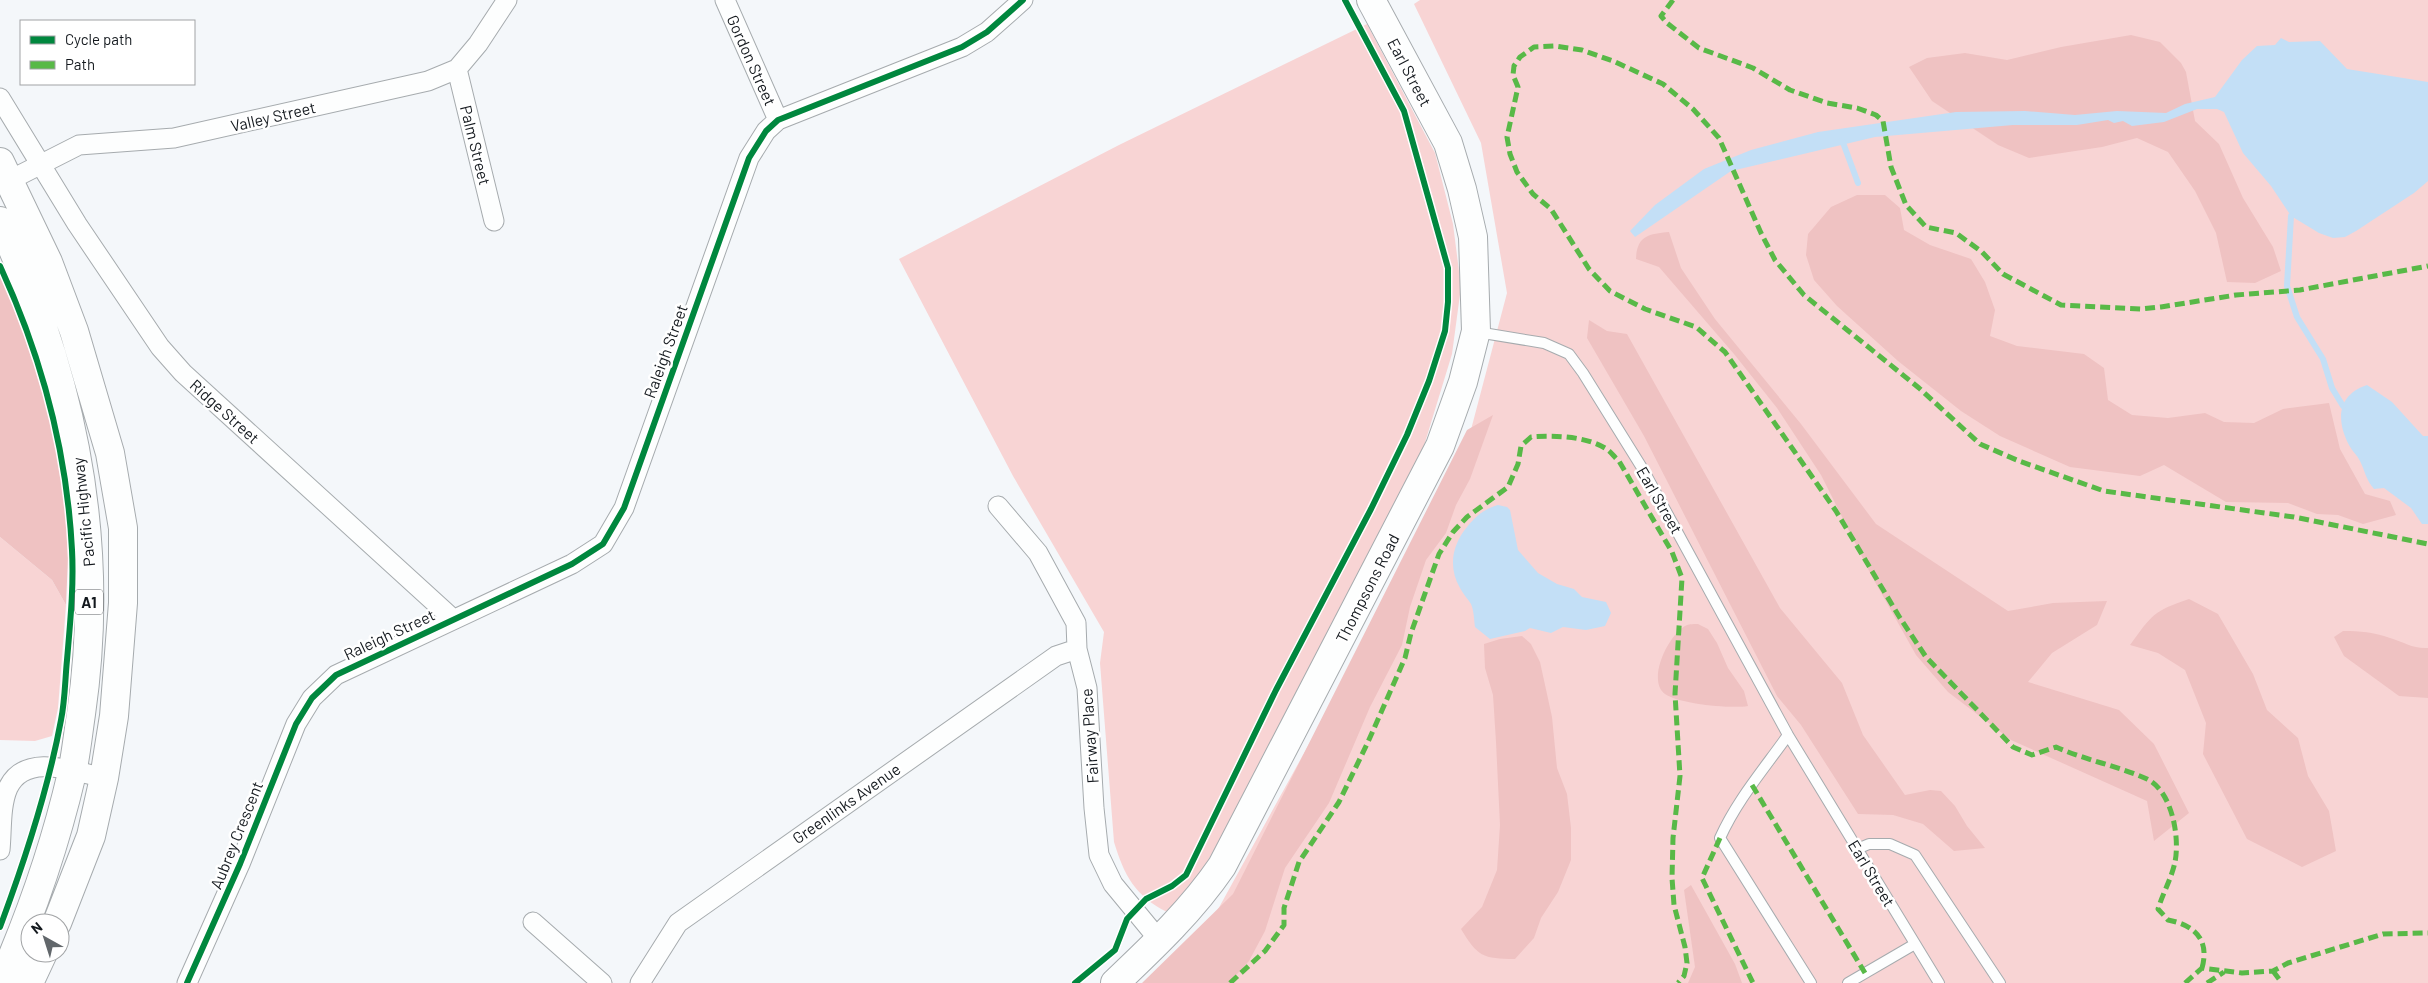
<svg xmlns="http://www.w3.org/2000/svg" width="2428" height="983" font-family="Barlow,sans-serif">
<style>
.green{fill:#f8d4d4}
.forest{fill:#efc2c2}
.water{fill:#c3dff6}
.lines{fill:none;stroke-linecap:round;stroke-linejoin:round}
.stream{stroke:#c3dff6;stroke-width:6}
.lane-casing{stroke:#a6abae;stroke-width:12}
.street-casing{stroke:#a6abae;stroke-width:21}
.secondary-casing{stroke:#a6abae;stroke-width:30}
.highway-casing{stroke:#a6abae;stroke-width:30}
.lane{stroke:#fdfefe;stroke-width:10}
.street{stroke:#fdfefe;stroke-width:19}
.secondary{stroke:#fdfefe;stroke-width:28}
.highway{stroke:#fdfefe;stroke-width:28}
.quiet{stroke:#58b947;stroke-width:5;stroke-dasharray:10 5;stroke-linecap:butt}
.cycleway-casing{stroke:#fff;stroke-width:9}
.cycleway{stroke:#00873e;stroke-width:6}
.labels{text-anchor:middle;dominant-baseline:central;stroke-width:5;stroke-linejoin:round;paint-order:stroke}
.shield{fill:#fff;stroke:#5a5e62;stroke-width:1}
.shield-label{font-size:15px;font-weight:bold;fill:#14191e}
.street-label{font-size:16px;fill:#14191e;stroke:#fff}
</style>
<rect width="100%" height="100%" fill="#f4f7fa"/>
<path class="green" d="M1420 0H2428V983H1156L1211 922 1401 577 1468 441 1507 293 1481 143 1414 4Z
M1367 24 1435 153 1453 224 1461 287 1452 354 1423 449 1247 789 1203 870 1178 905 1167 912C1135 896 1124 875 1114 842L1100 663 1104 632 1013 476 899 259 1119 145Z
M0 537 52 580 66 605 58 708 52 736 35 741 0 740Z"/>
<path class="forest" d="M2131 35 2160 42 2181 63 2186 72 2195 121 2219 144 2243 198 2273 247 2281 271 2255 283 2227 282 2216 233 2195 191 2168 152 2137 138 2102 147 2029 158 1998 145 1932 101 1909 67 1927 58 1965 53 2007 60 2061 47Z
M1857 195H1885L1900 208 1904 230 1930 245 1971 259 1985 282 1995 310 1990 336 2017 346 2084 354 2104 368 2108 400 2132 415 2168 418 2205 413 2224 422 2254 423 2283 409 2329 403 2340 449 2365 494 2390 501 2396 515 2363 524 2338 515 2317 514 2288 503 2226 502 2164 465 2140 476 2070 467 2000 436 1961 411 1898 361 1837 306 1814 280 1806 255 1808 234 1831 207Z
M1669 232 1681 268 1715 319 1801 424 1876 524 2008 611 2053 603 2107 601 2097 625 2052 653 2028 682 2119 710 2154 744 2189 813 2154 841 2147 801 2011 740 1948 692 1916 655 1870 573 1821 475 1777 408 1734 354 1659 267 1636 259C1637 236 1648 234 1669 232Z
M0 270 22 324 64 450 68 558 66 605 52 580 0 537Z
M1589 320 1607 331 1627 334 1780 608 1842 683 1863 735 1905 795 1930 790 1941 791 1955 806 1967 826 1985 848 1954 851 1923 824 1893 815 1858 814 1801 725 1777 696 1644 436 1587 338Z
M1493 415 1470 479 1456 505 1446 533 1426 560 1410 607 1402 645 1370 707 1329 803 1285 868 1265 931 1249 961 1229 983H1142L1233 894 1467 430Z
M2189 599 2218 614 2253 674 2267 710 2298 738 2308 776 2329 811 2336 851 2302 867 2247 839 2203 754 2206 723 2185 670 2158 653 2130 645C2152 615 2153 611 2189 599Z
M1698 624 1708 629 1717 643 1728 668 1744 691 1748 706C1731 709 1679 704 1665 694 1646 680 1669 633 1687 625 1689 624 1695 624 1698 624Z
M2343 631C2360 631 2374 632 2390 638 2404 642 2413 649 2428 648V698L2399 696 2344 656 2334 637Z
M1522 636 1531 644 1540 662 1547 694 1552 717 1557 768 1567 794 1571 828V860L1558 892 1541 918 1534 938 1515 959C1483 959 1477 956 1461 929L1482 907 1497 870 1500 825 1496 742 1493 695 1485 668 1484 644 1500 639Z
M1691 885 1735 964 1742 983H1688L1695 967 1684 890Z"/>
<path class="water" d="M2281 38 2289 42 2320 41 2347 69 2428 82V181L2414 193 2356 231 2345 237 2333 238 2319 233 2291 216 2271 186 2243 153 2224 112 2217 109H2197L2164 122 2132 126 2123 121 2114 123 2108 120 2077 125H2013L1875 137 1731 171 1635 237 1630 231 1655 205 1704 169 1751 150 1818 132 1956 112 2025 111 2075 115 2117 111 2166 113 2185 104 2215 97 2242 60 2257 46 2275 45Z
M2367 385 2392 402 2423 436H2428V524H2422L2411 508 2384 488 2374 489C2366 480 2365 471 2360 461 2357 455 2352 451 2349 445 2336 420 2337 395 2367 385Z
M1498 505 1507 507 1510 510 1518 550 1538 573 1557 584 1574 589 1582 597 1606 602 1611 613 1605 626 1586 630 1563 627 1551 633 1530 628 1525 631 1490 639 1475 627C1474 620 1474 611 1471 604 1468 599 1463 594 1460 588 1448 567 1452 545 1467 527 1476 516 1484 509 1498 505Z"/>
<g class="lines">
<path class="stream" d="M1842 140 1858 183
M2291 216 2287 286 2297 317 2323 359 2332 388 2343 406"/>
<g class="lane-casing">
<path id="lane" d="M1477 332 1544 343 1569 354 1583 373 1644 471 1788 735 1939 983
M1788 735C1764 769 1737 800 1720 838L1811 983
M1857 849 1869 844H1890L1915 855 2000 983
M1848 983 1915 944"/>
</g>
<g class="street-casing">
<path id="street" d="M725 0 778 120
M457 69 494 221
M0 98 77 224 160 347 183 373 453 619
M10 180 79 145 174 138 428 81 457 69 478 44 507 0
M998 506 1038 553 1076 623 1077 649 1087 688 1094 808 1099 855 1113 884 1160 941
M0 850C2 831 0 806 8 788 25 751 76 772 104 778
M533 922 602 983
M187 983 240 864 296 724 312 698 336 675 572 564 603 544 624 508 749 158 766 131 778 120 962 47 987 32 1023 0
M640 983 678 923 1056 656 1077 649"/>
</g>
<g class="secondary-casing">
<path id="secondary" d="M1115 983C1154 946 1192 910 1222 866L1440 446 1463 382 1476 331 1473 237 1462 189 1448 143 1371 0"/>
</g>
<g class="highway-casing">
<path id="highway" d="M0 162 48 262 74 331 110 453 123 528V603L114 716 104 778 91 836 57 923
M0 221C73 377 106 543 81 714 78 734 76 754 72 773 55 846 31 915 1 983
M29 983 43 953"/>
</g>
<use href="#lane" class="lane"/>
<use href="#street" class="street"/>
<use href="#secondary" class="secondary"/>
<use href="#highway" class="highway"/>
<path class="quiet" d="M1673 0 1661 16 1667 23 1699 48 1753 68 1790 90 1827 103 1857 108 1876 115 1883 121 1891 167 1906 205 1926 227 1956 233 1982 252 2003 274 2061 305 2141 309 2161 307 2236 295 2300 290 2428 266
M1752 785 1865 973
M1720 838 1702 878 1753 983
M2202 968C2210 939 2194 925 2168 920L2158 909C2163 893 2172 877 2175 862 2180 837 2172 791 2147 779 2118 766 2085 760 2056 747L2032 755 2013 747 1926 657 1900 618 1836 511 1725 352 1696 327 1645 309 1610 291 1589 269 1551 209 1533 194 1517 172 1510 154 1507 137 1518 87 1513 75 1514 66 1520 57 1534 47 1555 46 1582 50 1613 61 1663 84 1693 109 1719 138 1761 233 1775 260 1804 295 1919 388 1980 444 2019 461 2104 491 2294 517 2428 544
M2273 971 2282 983
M1230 983 1265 951 1284 925V908L1299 862 1339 802 1368 742 1405 658 1411 633 1439 554 1453 532 1467 517 1508 487 1518 464 1521 446 1531 437C1554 435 1588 436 1608 450 1612 453 1615 458 1619 461L1672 552 1682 578 1675 694 1680 776 1673 838 1672 878 1674 905 1685 947 1687 963 1684 976 1678 983
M2185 983 2202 968 2242 973 2273 971 2288 963 2383 934 2428 933
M2207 983 2224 972"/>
<g class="cycleway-casing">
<path id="cycleway" d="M0 266C41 355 67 452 72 550 74 587 70 624 67 660 65 680 65 701 61 720 48 791 25 860 0 927
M187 983 240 864 296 724 312 698 336 675 572 564 603 544 624 508 749 158 766 131 778 120 962 47 987 32 1023 0
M1075 983 1115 950 1127 919 1146 899 1172 886 1186 875 1276 690 1371 509 1407 435 1429 381 1445 331 1448 302V268L1404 111 1345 0"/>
</g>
<use href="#cycleway" class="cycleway"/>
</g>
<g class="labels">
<rect class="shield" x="75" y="589.5" width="28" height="25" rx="4"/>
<g class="shield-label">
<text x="89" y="602">A1</text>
</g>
<g class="street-label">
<text transform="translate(752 60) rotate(66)">Gordon Street</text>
<text transform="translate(1410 72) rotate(62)">Earl Street</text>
<text transform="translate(273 116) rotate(-13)">Valley Street</text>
<text transform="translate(476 145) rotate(76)">Palm Street</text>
<text transform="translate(665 351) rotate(-70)">Raleigh Street</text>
<text transform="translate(225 411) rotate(42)">Ridge Street</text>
<text transform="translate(1660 500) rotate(60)">Earl Street</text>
<text transform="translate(83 512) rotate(-96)">Pacific Highway</text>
<text transform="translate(1367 588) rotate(-63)">Thompsons Road</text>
<text transform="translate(389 634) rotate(-25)">Raleigh Street</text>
<text transform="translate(1089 736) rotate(-94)">Fairway Place</text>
<text transform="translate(846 803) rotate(-35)">Greenlinks Avenue</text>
<text transform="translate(236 835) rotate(-68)">Aubrey Crescent</text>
<text transform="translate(1872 873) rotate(59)">Earl Street</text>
</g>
</g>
<rect x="20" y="20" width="175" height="65" fill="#ffffff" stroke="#a1a3a5"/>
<rect x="30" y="36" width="25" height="8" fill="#00873e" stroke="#a1a3a5"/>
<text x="65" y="45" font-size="15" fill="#14191e">Cycle path</text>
<rect x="30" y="61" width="25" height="8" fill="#58b947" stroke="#a1a3a5"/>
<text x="65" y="70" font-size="15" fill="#14191e">Path</text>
<g transform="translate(45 938) rotate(321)"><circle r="24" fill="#ffffff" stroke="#a1a3a5"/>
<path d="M0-4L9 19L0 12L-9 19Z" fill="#62676b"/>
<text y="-8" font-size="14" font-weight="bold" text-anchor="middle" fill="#14191e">N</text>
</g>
</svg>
